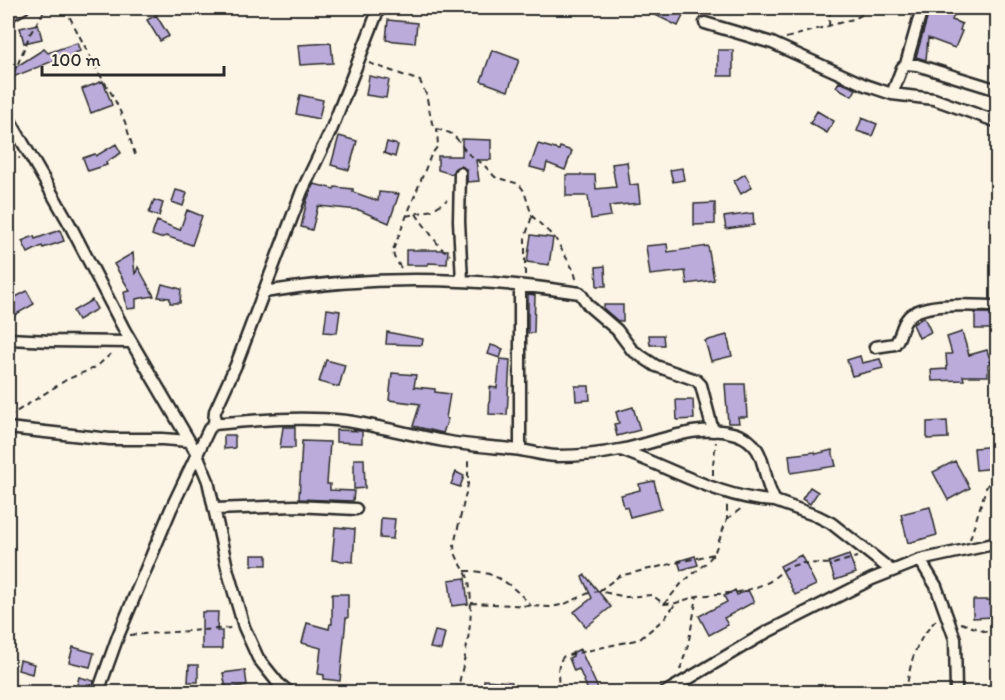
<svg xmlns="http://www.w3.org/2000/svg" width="1005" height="700" font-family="Itim,sans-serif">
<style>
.building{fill:#baabdb;stroke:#2b2b2b;stroke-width:1.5}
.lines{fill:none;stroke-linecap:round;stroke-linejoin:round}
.minor-casing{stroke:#2b2b2b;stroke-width:15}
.path{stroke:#2b2b2b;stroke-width:2;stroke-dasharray:6 4.5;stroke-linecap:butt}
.minor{stroke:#fcf5e5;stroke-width:10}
</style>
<rect width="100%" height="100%" fill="#fcf5e5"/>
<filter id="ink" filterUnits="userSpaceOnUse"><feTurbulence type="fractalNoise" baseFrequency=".0167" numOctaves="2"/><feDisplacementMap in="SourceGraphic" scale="12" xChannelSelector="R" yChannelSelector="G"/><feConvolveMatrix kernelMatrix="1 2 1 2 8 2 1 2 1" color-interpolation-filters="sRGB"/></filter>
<g filter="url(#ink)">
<path class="building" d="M641 8H687L678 26Z
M942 9 955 13 952 20 962 24 960 30 962 31 955 48 928 38 926 60 916 57 929 12 940 16Z
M156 15 169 36 160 41 147 20Z
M388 20 417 23 415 43 386 40Z
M38 24 42 39 24 43 20 28Z
M77 43 80 51 72 54V56L63 59V57L8 79V72L44 49 48 53Z
M331 43 333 63 300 65 298 45Z
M492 50 519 60 508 91 481 81Z
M718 50H733V76H718Z
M369 76 389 80 386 98 366 95Z
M103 81 112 105 91 113 82 89Z
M839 82 856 89 852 96 836 87Z
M300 95 323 100 319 119 296 114Z
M817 111 834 121 827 133 810 123Z
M862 118 877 124 872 136 857 131Z
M339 136 357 141 349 170 331 165Z
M462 139 491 140V160H476L479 181 467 182V170L461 166 454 169 452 174 438 170V156H462Z
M387 142 398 145 395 157 384 153Z
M116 144 121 153 106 162 107 165 88 171 83 158 95 154 96 156Z
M538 144 559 150 560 147 572 151 565 170 547 163 545 171 530 167Z
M627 162 630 185 638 184 640 203 609 206 611 216 591 219 588 196H566V175H595L596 189 616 187 612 164Z
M682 168 684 180 673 182 670 170Z
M745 174 752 187 741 194 734 181Z
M314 184 334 189 335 187 353 189V192L378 201 379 192 399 194 389 223 359 210 318 206 312 230 301 227 307 200Z
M176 190 187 193 183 206 172 202Z
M154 200 163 203 159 216 149 213Z
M715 203V224L694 225V204Z
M187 210 202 216 192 245 166 236 160 238 152 235 157 221 180 230Z
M753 213 754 225 726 229 724 217Z
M60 230 64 241 43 248 42 246 28 253 22 241 34 236 35 239Z
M531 235 553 238 549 265 527 262Z
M667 244 668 252 708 246 714 280 687 284 685 271 650 275 646 246Z
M406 250H448L447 264 428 263V265H406Z
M133 253 135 275 138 267 154 296 136 299V308L127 309 124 292 130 291 114 264Z
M605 266 606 286H597L596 267Z
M162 284 181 289 180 303H170V298L158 297Z
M27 291 34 304 13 316 8 306V301Z
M528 294 535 295 534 333H528Z
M92 300 97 309 78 320 73 311Z
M604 305H623V321H618L604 309Z
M327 309 340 311 337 333 324 332Z
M975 313H993V329H975Z
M924 317 931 332 919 338 913 324Z
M387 332 423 339 422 345 386 344Z
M962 332 969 355 987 350 991 363 988 364V376H963L964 380 932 381 931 370 947 369 946 354H952L947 337Z
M649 335H663L664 345H650Z
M727 335 732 356 711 361 705 341Z
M491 345 503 349 500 358 488 354Z
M860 356 862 363 880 359 883 368 852 376 847 360Z
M500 359 510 360 507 415 489 414 490 387 497 388Z
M326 360 345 365 339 387 319 382Z
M392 373 416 375 414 387 435 389V392L450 394 446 418 448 419 443 433 413 426 420 404 389 400Z
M725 384H745L747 417H738L739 423H728Z
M575 386H589L590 400 576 401Z
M676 400H693L694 419 677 420Z
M633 407 640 430 617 436 614 424 619 423 616 412Z
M947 421 948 438 927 439V422Z
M283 427H295V448H280Z
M336 430 362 431V443L336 442Z
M224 435H235V448L224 449Z
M302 441 330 442 327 484H330V490L354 491 353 501 299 499Z
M998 446V468L976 470 974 448Z
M832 450 836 466 791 473 789 455 815 452 816 454Z
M354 459H364L365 488 354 489Z
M955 461 970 488 948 500 933 472Z
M456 472 464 476 460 487 451 484Z
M654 481 661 509 630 517 627 507H624L621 495 640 490 639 484Z
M810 487 818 492 810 504 802 499Z
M930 507 937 535 908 543 901 514Z
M381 518 395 519 393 539 380 538Z
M335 527 355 529 353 562 332 560Z
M252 555H267V565H252Z
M801 555 816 585 795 595 780 566Z
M849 555 856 573 835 580 829 562Z
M695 556 698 565 681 570 678 561Z
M585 575 611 607 586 627 574 612 592 598 582 577Z
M465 578 468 604 452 606 449 580Z
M735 590 737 595 748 590 754 602 724 618 728 625 709 635 699 616 727 602 724 596Z
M332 594H348V618H346L340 681 324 679V675L318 674 321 648 302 643 307 623 329 629 330 624H332Z
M973 600H992L993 617 973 618Z
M202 612H218L217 631H222V649H202Z
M435 631 445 633 441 650 430 648Z
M73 647 94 653 90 667 69 662Z
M580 649 600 693H589L579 669 574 671 569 658 573 656 572 653Z
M20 660 34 664 32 674 18 670Z
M189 665H198V682H188Z
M245 670 247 685 226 689 223 673Z
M79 677 94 681 91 693H75Z
M484 680 512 682 511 693 483 691Z"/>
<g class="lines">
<g class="minor-casing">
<path id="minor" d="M8 16 23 8
M705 23 772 43 865 85 892 94 934 99 998 122
M906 64 922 8
M892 94 902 68 906 64 917 65 998 90
M8 117 69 223 125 331 197 454 208 481 228 572 244 627 258 658 278 683 289 692
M460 173 459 221 462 281
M520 286V450
M264 292C369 275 476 277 580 293L589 306 617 330 632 350 656 366 696 380 701 385 713 431
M8 339 51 341 131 342
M875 347 895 344C901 337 901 326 907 319 920 300 976 306 998 306
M214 424 215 411 236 365 302 191 332 128 379 8
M8 428 110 439H162L189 441
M621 450C672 468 720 499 775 501
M215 509 295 506 356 509
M920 560 936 586 955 639 956 692
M98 692 118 636 171 509 209 429 214 424C258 420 302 416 346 421 379 426 412 435 444 441 470 446 495 447 521 450 533 452 545 456 557 456 578 456 600 454 620 450 657 443 699 422 736 434 770 445 760 477 775 501L817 516 831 523 892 571
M666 692 767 632 872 579 920 560 998 543"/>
</g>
<path class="path" d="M65 8 97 70 113 96 125 122 136 158
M829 26 830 8
M786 38 853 19 877 8
M369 63 420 81 426 94 432 123 437 129 450 133 457 139 467 153 483 164 495 177 519 184 524 191 532 216 555 238 574 271 577 282
M8 82 17 66 30 34 46 8
M8 159 20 158
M416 214 440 247 450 255
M406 216 432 210 447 200
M401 268 394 257 393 250 431 155 438 146 437 130
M525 275V238L532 216
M8 417 66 380 96 367 112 353
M713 475V464L716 442
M727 519 742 508
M970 539 986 488 998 464
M465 571C494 570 513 585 531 606
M599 591 619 576 714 554
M471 603 551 607 565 604 591 592 599 591 626 597 652 595 664 604 676 603 697 596 739 592 754 588 769 582 786 568 801 563 833 564 857 557
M664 604 682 583 706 563 714 554 727 519V504
M961 623 998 636
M130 635 232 628
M680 670 688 645 697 597
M457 692C465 657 475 619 469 582 466 568 454 559 454 545L468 484V457
M559 692C559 680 555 665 564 656L640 639 665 618 676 603
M906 692C911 660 914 643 937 619"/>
<use href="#minor" class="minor"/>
</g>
</g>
<rect width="1005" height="700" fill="none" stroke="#fcf5e5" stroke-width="30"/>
<rect x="15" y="15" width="975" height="670" fill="none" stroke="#2b2b2b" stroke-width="2" filter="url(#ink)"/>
<path d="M42 66v9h182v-9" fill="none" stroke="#2b2b2b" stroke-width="3"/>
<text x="51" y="66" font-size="18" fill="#2b2b2b" stroke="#fcf5e5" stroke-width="4.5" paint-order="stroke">100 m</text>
</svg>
